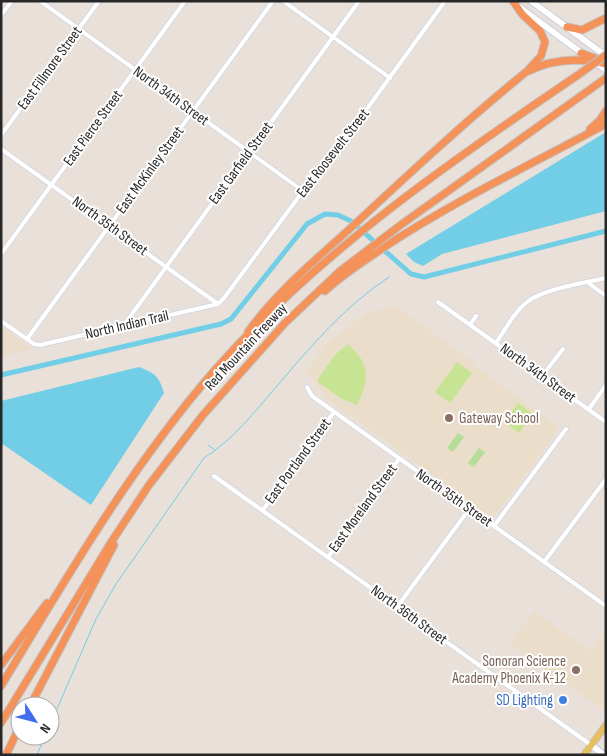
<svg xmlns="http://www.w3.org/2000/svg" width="607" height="756" font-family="'Sofia Sans Condensed',sans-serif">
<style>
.education{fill:#eaddc9}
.green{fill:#b4dd98}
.pitch{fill:#c7e494}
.water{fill:#71cee6}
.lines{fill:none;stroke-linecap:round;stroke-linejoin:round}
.stream{stroke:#71cee6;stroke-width:1}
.canal{stroke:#71cee6;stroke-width:5}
.street-casing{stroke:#cfd3e0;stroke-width:5.5}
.secondary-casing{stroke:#cfd3e0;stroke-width:8}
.primary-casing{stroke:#c3c3c3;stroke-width:8}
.highway-casing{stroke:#c3c3c3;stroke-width:9}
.street{stroke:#fff;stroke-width:4}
.secondary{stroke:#fff;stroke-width:5.5}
.primary{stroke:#e7bf60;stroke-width:6}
.highway{stroke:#f49259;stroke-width:7}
.highway-bridge-casing{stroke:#c3c3c3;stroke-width:9;stroke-linecap:butt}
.highway-bridge{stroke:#f49259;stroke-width:7}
.education-dot{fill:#8d6e63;stroke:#fff;stroke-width:2}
.shop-dot{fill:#3f7fe0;stroke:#fff;stroke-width:2}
.labels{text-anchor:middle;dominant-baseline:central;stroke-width:4;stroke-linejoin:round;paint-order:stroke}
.street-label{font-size:15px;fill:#272727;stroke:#fff}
.education-label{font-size:15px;fill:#785e54;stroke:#fff;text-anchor:start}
.shop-label{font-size:15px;fill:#366cbe;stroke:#fff;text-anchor:end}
</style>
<rect width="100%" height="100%" fill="#e9e1d9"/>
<path class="education" d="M396 306 476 364 475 366 555 424 557 432 493 518 324 397 326 394 317 387 315 381 305 374 325 345 366 313Z
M1 326 33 349 1 356Z
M534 611 590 651 606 629V712L509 644Z"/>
<path class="green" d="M458 433 464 437 453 452 447 448Z
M479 448 485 452 474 467 468 463Z"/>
<path class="pitch" d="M348 344C370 364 370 379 357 405L342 399 318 382V379L336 354Z
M457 362 472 373 450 403 435 392Z
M518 403 533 414 519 433 504 422Z"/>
<path class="water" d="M606 132V211L442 254 423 266 414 262 406 254Z
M139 367C155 373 159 376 164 393L91 505 1 443V401Z"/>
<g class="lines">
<path class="stream" d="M208 445 215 450
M50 725 96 619 116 584 204 458C233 440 255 411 277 386 311 346 345 306 389 277
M37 755 45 736"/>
<path class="canal" d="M1 375 221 324 231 319 307 224 325 214 338 215 351 221 411 274 424 277 606 231"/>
<g class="street-casing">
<path id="street" d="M40 1 303 191
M283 1 390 78
M1 15 12 1
M1 135 99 1
M1 149 218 304
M1 254 185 1
M587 282 606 296
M438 302 606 422
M1 321 34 344 40 345 218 304 224 298 303 191 309 188 314 182 445 1
M124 325 359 1
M470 325 476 316
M27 339 273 1
M496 343C505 330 514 312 527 302 543 289 584 283 606 278
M542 376 563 349
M307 387 312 396 606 606
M589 409 606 385
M214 476 591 745
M263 510 334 412
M494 526 566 429
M328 557 399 459
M544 562 606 479
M397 607 470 508"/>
</g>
<g class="secondary-casing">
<path id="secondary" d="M531 1 606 56
M518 6 583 54
M595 62 606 70
M591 745 604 755"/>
</g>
<g class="primary-casing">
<path id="primary" d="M584 755 606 725"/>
</g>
<g class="highway-casing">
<path id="highway" d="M513 1 522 14 540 31 545 42 541 56 529 69
M567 27 582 30 606 18
M581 53 597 59
M590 129 600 120 606 111
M325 291C343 274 366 260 386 246 456 200 532 164 606 124
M248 332C277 291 318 258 355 224 411 172 467 120 526 72 552 59 578 57 606 64
M1 665 47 603
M1 686C67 577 130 468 214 371 318 253 448 163 578 75
M30 706 114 545
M1 723 110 544 149 485 203 415 285 323 340 271 402 224 606 78
M6 755 20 726"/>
</g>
<use href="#street" class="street"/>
<use href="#secondary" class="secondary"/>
<use href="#primary" class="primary"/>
<use href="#highway" class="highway"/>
<g class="highway-bridge-casing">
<path id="highway-bridge" d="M578 75 606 55"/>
</g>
<use href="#highway-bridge" class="highway-bridge"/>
</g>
<g class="education-dot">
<circle cx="449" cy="418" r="5"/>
<circle cx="576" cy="670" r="5"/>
</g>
<circle class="shop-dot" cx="563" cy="700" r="5"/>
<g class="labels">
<g class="street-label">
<text transform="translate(50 68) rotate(-54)">East Fillmore Street</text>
<text transform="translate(171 96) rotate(36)">North 34th Street</text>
<text transform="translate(93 128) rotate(-54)">East Pierce Street</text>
<text transform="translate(333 153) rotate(-52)">East Roosevelt Street</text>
<text transform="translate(241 163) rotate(-54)">East Garfield Street</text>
<text transform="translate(150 170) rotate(-54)">East McKinley Street</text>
<text transform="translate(110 226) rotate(36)">North 35th Street</text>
<text transform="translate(127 325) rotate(-13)">North Indian Trail</text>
<text transform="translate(246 347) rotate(-47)">Red Mountain Freeway</text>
<text transform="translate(538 373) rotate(36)">North 34th Street</text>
<text transform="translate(298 461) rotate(-54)">East Portland Street</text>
<text transform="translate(454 498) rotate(35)">North 35th Street</text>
<text transform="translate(363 508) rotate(-54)">East Moreland Street</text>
<text transform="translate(409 615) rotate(36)">North 36th Street</text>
</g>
<g class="education-label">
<text x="459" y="418">Gateway School</text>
<text x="566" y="661" text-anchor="end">Sonoran Science<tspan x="566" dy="17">Academy Phoenix K-12</tspan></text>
</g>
<g class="shop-label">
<text x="553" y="700">SD Lighting</text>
</g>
</g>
<rect width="607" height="756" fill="none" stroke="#272727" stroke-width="5"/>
<g transform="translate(35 721) rotate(126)"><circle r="24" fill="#ffffff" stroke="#a9a9a9"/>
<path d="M0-4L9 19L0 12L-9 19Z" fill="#416cee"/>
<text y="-8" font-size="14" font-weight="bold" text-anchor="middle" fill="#272727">N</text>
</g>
</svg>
